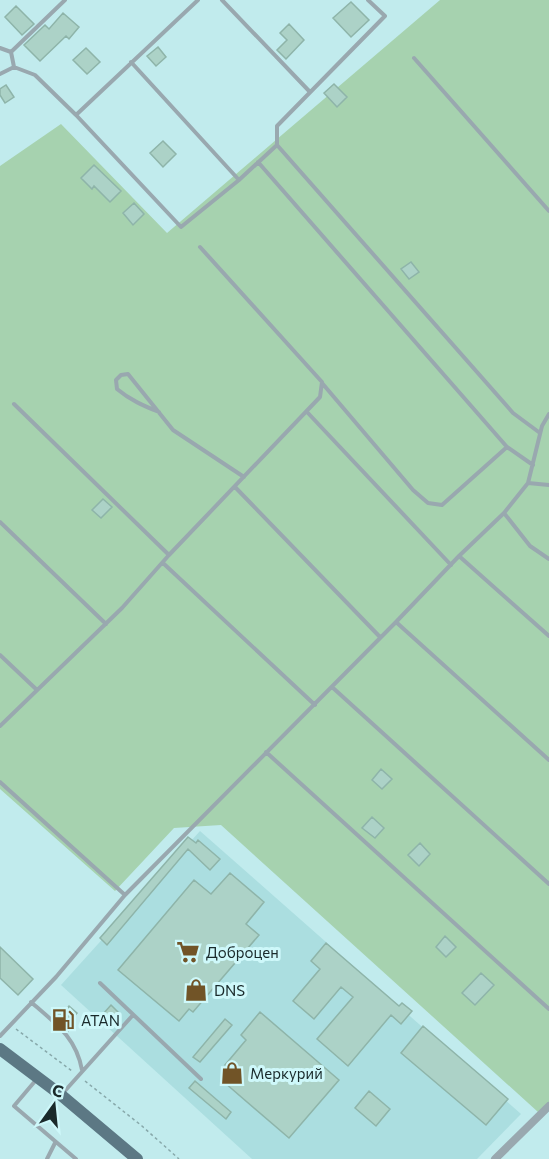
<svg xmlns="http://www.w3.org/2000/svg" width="549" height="1159" font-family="Commissioner,sans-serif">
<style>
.built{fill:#abdee0}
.green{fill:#a6d2af}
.building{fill:#acd2c7;stroke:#8eb4a9;stroke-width:1.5}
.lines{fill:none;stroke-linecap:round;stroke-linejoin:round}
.path{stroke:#87a8aa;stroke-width:1.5;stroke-dasharray:3 3;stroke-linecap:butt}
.service{stroke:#99a8af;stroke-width:4}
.minor{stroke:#99a8af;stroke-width:8}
.primary{stroke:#5c7884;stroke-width:12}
.labels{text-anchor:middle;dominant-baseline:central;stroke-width:6;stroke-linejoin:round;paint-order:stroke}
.poi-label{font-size:15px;fill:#1a2a2b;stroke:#cef8fa;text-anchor:start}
</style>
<rect width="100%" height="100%" fill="#c1ebed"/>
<path class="built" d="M200 831 521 1114 477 1159H252L61 985Z"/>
<path class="green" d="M440 0H549V1102L538 1112 221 825 174 828 115 891 0 789V166L61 124 167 233Z"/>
<path class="building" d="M351 2 369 20 351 37 333 18Z
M16 6 34 24 22 35 5 17Z
M63 13 79 27 69 39 66 36 40 61 24 45 45 25 49 29Z
M289 24 304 40 286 59 277 50 287 40 280 33Z
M158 47 166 57 156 66 147 56Z
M86 48 100 62 87 74 73 60Z
M334 84 347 97 337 107 324 93Z
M6 85 14 97 5 103 0 95V89Z
M163 141 176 154 163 167 150 153Z
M94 165 121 191 110 202 94 186 92 189 81 178Z
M134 203 144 214 133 225 123 213Z
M411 262 419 272 409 279 401 269Z
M103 499 112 507 101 518 92 510Z
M381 769 392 779 382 789 372 780Z
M372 817 384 828 375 838 362 828Z
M188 837 196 843 198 840 220 859 210 870 188 849 107 945 100 938Z
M420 843 430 854 419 866 408 855Z
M230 873 264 902 246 924 259 935 193 1012 189 1009 179 1021 118 970 194 880 211 894Z
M445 936 456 947 446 957 436 947Z
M326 943 399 1006 402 1003 412 1011 401 1024 391 1015 348 1066 317 1039 353 997 341 987 314 1019 293 1001 320 969 311 961Z
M0 947 33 979 18 995 0 978Z
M481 973 494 985 475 1005 462 993Z
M111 1005 120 1014 114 1021 104 1013Z
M69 1006 77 1013 71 1020 74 1023 68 1031 54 1017 59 1011 63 1014Z
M260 1012 339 1080 289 1138 225 1083 234 1072 225 1065 246 1040 241 1035Z
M225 1019 232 1025 200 1062 193 1057Z
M423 1026 508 1099 486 1125 401 1053Z
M195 1081 231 1112 226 1119 189 1088Z
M369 1091 390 1109 376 1126 355 1108Z"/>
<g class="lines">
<path class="path" d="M16 1029 72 1071
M85 1081 142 1126 179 1159"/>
<path class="service" d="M222 0 310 92
M0 48 11 52 14 67 35 75 76 115 181 227 239 180 277 145V126L385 16 368 0
M11 52 65 0
M414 58 549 211
M131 62 239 180
M0 74 14 67
M76 115 198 0
M277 145 513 413 540 433
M258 162 507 447 533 465
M322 383 413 490 428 503 442 505 507 447
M14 404 169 555
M159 412C144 406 130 400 117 389L116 380 121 375 128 374 173 430 244 477
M307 412 451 565
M528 483 549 485
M235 487 380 637
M504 513 530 546 549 559
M0 522 106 624
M459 556 549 636
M163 563 315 705
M396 622 549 760
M0 655 37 690
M332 687 549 884
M0 726 122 608 169 555 320 397 322 382 200 247
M266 752 549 1009
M0 782 125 895
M100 983 201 1079
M31 1002C55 1023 76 1037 82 1070
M0 1036 56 977 125 895 396 622 459 556 504 513 528 483 542 426 549 414
M36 1080 14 1106 76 1159
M63 1093 133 1015
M47 1159 55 1143"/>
<path class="minor" d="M495 1159 549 1106"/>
<path class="primary" d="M0 1049 61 1095 137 1159"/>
</g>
<defs>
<g id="supermarket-bare" transform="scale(1.8)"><path d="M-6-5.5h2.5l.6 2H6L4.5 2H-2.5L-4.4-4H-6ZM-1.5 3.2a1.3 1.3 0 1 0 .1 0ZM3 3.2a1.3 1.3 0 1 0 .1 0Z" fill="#715427" stroke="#cef8fa" stroke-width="2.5" paint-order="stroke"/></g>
<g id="shop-bare" transform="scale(1.8)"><path d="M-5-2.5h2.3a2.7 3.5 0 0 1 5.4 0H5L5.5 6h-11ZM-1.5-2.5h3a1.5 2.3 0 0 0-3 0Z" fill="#715427" stroke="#cef8fa" stroke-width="2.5" paint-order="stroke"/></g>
<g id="fuel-bare" transform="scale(1.8)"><path d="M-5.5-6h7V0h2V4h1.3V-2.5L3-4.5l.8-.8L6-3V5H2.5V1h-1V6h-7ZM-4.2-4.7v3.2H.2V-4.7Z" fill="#715427" stroke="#cef8fa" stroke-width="2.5" paint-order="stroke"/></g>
</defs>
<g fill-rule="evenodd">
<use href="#supermarket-bare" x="188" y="952"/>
<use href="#shop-bare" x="196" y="990"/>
<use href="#fuel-bare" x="63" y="1020"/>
<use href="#shop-bare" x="232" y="1073"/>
</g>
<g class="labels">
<g class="poi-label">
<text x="206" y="952">Доброцен</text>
<text x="214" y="990">DNS</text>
<text x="81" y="1020">ATAN</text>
<text x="250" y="1073">Меркурий</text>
</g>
</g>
<g transform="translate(54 1105) rotate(15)" stroke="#cef8fa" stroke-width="4.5" paint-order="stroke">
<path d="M0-4.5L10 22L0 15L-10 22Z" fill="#1a2a2b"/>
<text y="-9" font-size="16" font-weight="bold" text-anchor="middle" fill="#1a2a2b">С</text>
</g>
</svg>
